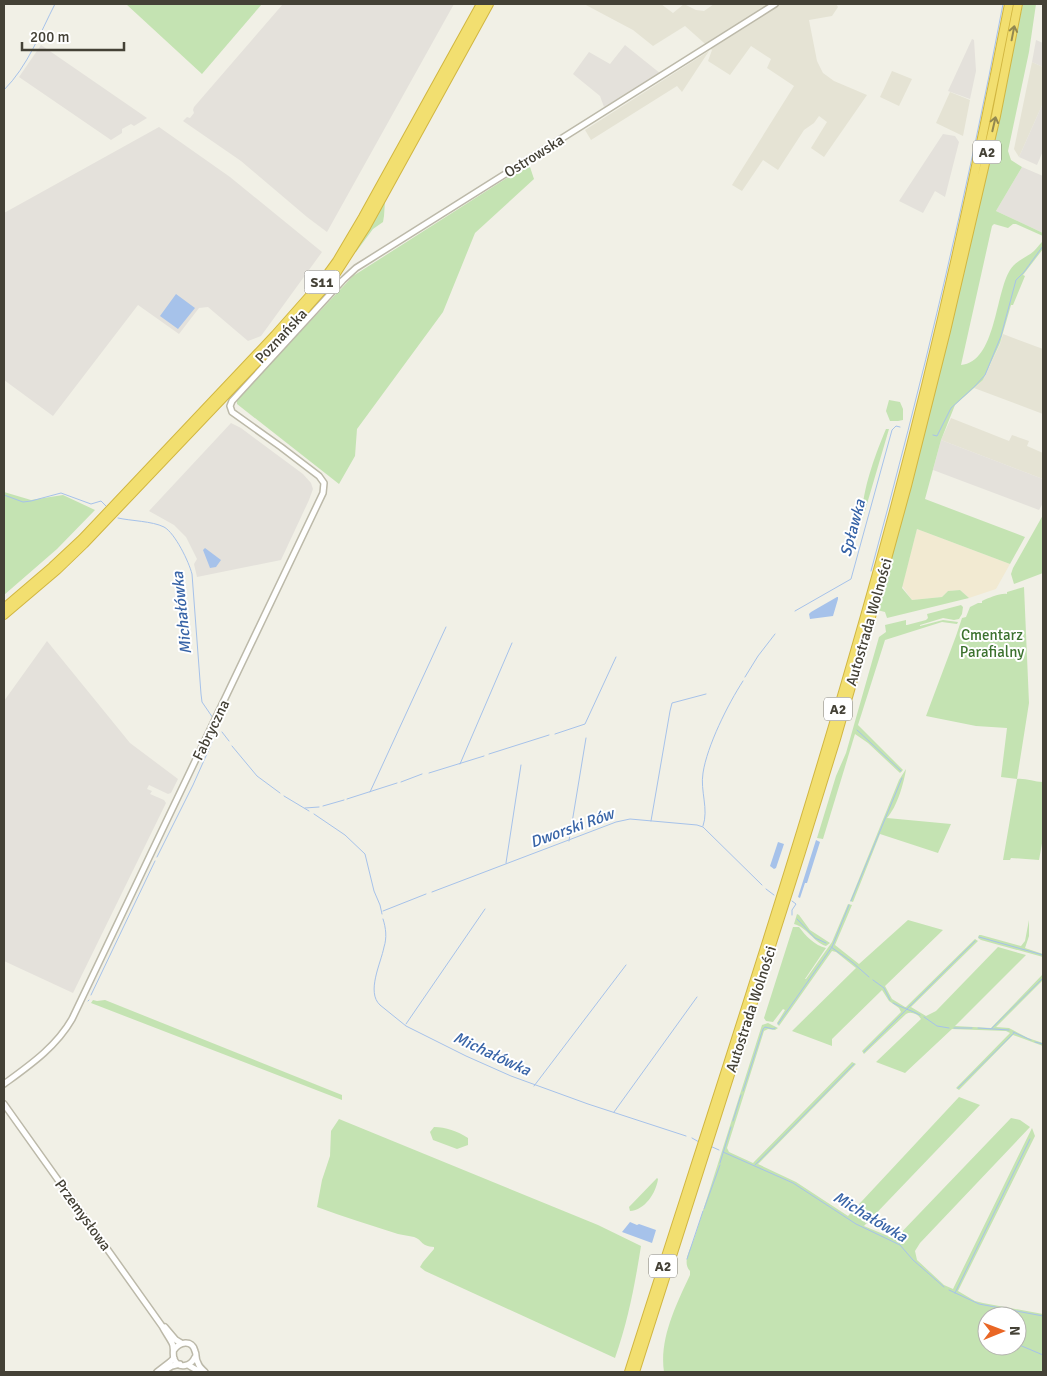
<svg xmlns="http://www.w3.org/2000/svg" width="1047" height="1376" font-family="Signika,sans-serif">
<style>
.residential{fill:#e5e3d4}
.commercial{fill:#f2ead2}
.industrial{fill:#e4e1db}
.green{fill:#c4e3b2;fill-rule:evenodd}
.water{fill:#a6c2ea}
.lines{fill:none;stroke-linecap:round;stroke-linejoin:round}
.stream{stroke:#a6c2ea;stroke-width:1}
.minor-casing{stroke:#bcb9a9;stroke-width:8}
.highway-casing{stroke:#d1b641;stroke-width:10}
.minor{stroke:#fff;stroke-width:5}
.highway{stroke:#f2df70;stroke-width:8}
.oneway{stroke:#928850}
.labels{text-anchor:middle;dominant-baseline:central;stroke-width:4;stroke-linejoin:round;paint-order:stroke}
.shield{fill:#fff;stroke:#7c7a72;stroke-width:1}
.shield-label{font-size:14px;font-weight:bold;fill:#444136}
.street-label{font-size:15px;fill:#444136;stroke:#fff}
.park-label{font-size:15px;fill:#3b712e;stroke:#fff}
.water-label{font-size:16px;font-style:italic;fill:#3864a7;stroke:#fff}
</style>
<rect width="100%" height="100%" fill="#f1f0e6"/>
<path class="residential" d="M584 4H661L673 13 684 4 696 10 704 11 714 4H836L838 7 832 16 809 20 817 61 823 73 834 81 867 95 824 157 811 148 827 122 819 116 814 123 804 130 778 170 763 160 742 191 732 185 794 86 767 68 771 59 751 46 730 75 708 61 712 50 685 26 653 46 633 30Z
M709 51 682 92 677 86 591 140 585 130Z
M1032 62 1043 67V103L1019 157 1014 149Z
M892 71 912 79 899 106 880 97Z
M950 92 970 100 963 136 936 123Z
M1003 334 1043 349V414L974 388 983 380 1000 344Z
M951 418 1009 441 1012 435 1029 441 1027 446 1043 453V479L941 440Z"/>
<path class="commercial" d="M917 529 1010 564 996 589 969 598 960 590 948 591 942 597 912 600 902 586Z"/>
<path class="industrial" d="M283 4H454L327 232 307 217 241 161 183 121 187 117 190 118 194 113 193 110 194 107Z
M972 39 974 40 976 71 970 99 948 91Z
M1036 40 1043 43V67L1032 62Z
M41 45 147 118 134 126 131 124 122 129V133L111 140 19 77Z
M625 45 661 74 604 107 600 96 573 74 589 52 610 64Z
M1043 103V151L1037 165 1019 157Z
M159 127 230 177 322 252 261 336 248 341 208 307 199 308 179 334 138 305 53 416 4 380V213Z
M943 134 955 136 959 142 945 197 935 191 923 213 899 201Z
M1022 167 1043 176V233L996 211Z
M231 423 241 428 303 474 311 483 313 489 309 500 281 560 197 577 194 564 197 559 186 537 174 525 149 511Z
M941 440 1043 479V503L1039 510 933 470Z
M47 641 130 743 178 779 171 793 168 794 149 785 147 789 152 791 150 794 164 800 166 803 73 993 4 961V701Z"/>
<path class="green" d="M126 4H262L202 74Z
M1023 4H1036L1029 52 1008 151 1011 160 1022 167 996 211 1043 233V236L1016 224H1013L1008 228 994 224 992 226 961 365C996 362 995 294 1010 270 1015 261 1026 258 1034 251 1037 248 1039 245 1042 242L1043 243V249L1023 275 1025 276 1013 305H1011L1000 343 983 380 955 405 941 440 925 499 1025 537 1010 564 917 529 902 588 912 600 942 597 948 591 960 590 969 598 887 618 885 612 877 610 907 500Z
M529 164 534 179 475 233 443 312 357 429 355 456 339 484 237 404V399L353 276Z
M385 201 384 216 383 222 373 229 356 252V250L383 202Z
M889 400 900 402 903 409V420L898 421H890L886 411Z
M886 429H889L862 521C861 493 875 455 886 429Z
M4 492 31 500 63 495 95 510 57 549 4 595Z
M1043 515V573L1014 584 1011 574 1013 568Z
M1024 587 1029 703 1017 779C1025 778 1034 782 1043 782V838L1039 860 1011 858 1010 860H1003L1017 779 1001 777 1007 728 976 726 926 716 956 636 962 618 966 617 970 607 978 603H982V601C989 598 1000 593 1007 594V592Z
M961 605 963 607 962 614 959 619 954 620 943 618 920 625V626L943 620 958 622 957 624 942 622 885 640 858 725 903 770 900 773 868 743 855 734 823 839 817 838 836 776 846 753 879 637 886 632 885 625 906 620V625H907L926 620 928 618 927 614Z
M906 769C904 783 897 807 887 818L951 824 938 853 880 834 853 902 850 901 899 780Z
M848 904 852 905 835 945 859 964 908 920 943 930 885 986 892 999 905 1007H906L975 939 978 941 911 1007 926 1016 936 1011 998 947 1026 955 955 1026 991 1028 1043 974V980L996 1027 1009 1028 1028 1038 1043 1043V1046L1013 1035 959 1090 956 1088 1010 1033 1006 1031 952 1029 905 1073 876 1062 921 1019C918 1014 911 1011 906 1014L864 1054 862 1051 901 1012 899 1008 889 1001 882 990 832 1039V1046L792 1031 856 968 836 952 832 951 779 1026 777 1023 785 1010 783 1009 773 1022 766 1021 764 1018 793 927H799C805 935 815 946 826 948L805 979H806L832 942Z
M797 914 799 915 810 930 830 943 826 946C813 942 807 927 794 924Z
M1029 920V936L1025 948 1043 954V957L981 940 978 938 979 935H981L1021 946 1025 941Z
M93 1000 97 1001 105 1000 342 1095V1100L91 1003Z
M768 1023 778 1028 775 1030 768 1029 764 1031 727 1148 729 1152 753 1163 852 1062 856 1064 758 1164 796 1182 848 1216 959 1097 980 1105 864 1226 895 1239 1011 1118 1020 1120 1030 1127 920 1243 915 1251 917 1260 944 1285 953 1289 1032 1128 1035 1136 958 1291 975 1301 983 1303 1043 1314V1372H664C659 1339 676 1305 690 1275V1271C682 1262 690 1250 694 1239L762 1025ZM987 1316H1017V1346H987Z
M339 1119 598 1225 641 1246C635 1284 628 1321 615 1358L425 1271 420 1267 423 1262 434 1249V1247C420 1246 424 1241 414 1237 409 1236 403 1235 398 1234 371 1225 344 1217 317 1207L322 1180 330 1156 331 1131Z
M434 1127C446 1127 457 1131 468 1138V1145L457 1149 433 1140 430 1132Z
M657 1178 658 1179C656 1193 645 1210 630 1211L629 1207Z"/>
<path class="water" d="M176 294 195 308 178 329 160 316Z
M205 548 221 560 216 567 210 568 203 550Z
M837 597H838V599L833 616 810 619 809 614 811 612Z
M816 840 820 842 807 883H805L800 898 798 897Z
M778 842 784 844 776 868 774 869 770 866Z
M630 1222 637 1225 639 1224 656 1230 652 1243 622 1232Z"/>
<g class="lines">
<path class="stream" d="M4 90C28 66 40 33 55 4
M933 435 937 436 951 408 975 386 985 375 1001 336 1016 280 1024 272 1043 246
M4 495 23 502 31 501 61 493 91 504 101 501 106 506
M118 518C131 521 152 521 164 527 175 533 189 562 192 574L201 694 202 702 213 718
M871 571C922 384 967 195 1003 4
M795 611 851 579 892 430 896 426 900 427
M745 677 758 656 775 634
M857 730 901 771
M222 732 229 741
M555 734 585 724 616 657
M232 746 257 776 280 793
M489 754 549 735
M460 764 512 643
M429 773 484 756
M401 782 422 774
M370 792 446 627
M284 796 309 811
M347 799 397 783
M323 806 344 800
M305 808 319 807
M314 814 345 835 365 854 374 891 380 905 382 914
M651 821 670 711 672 703 706 694
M703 826C709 809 700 791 703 773 707 746 728 704 743 681
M569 841 586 738
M157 857 193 785 210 747 218 726
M506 863 521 765
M766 889 774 895
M432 892 616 822 630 819 697 825 703 827 762 885
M851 901 902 778
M383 911 426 894
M792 915V910L796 904 792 901
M383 919C386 928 387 938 384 947 381 963 366 992 380 1005L406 1026 466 1056 511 1076 588 1104 686 1136
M797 919 815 938 826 943
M979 937 1043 955
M831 947 852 962 869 977
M873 980 884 988 890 1000
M91 995 155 861
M88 1001 89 1000
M893 1003C902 1008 911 1010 920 1015
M924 1017 937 1026 949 1028
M406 1024 485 909
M778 1024 832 947 849 905
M954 1028H972
M978 1028 1009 1030
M991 1029 1043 978
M1013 1032 1031 1040
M1035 1042 1043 1044
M864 1052 975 941
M534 1086 626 965
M958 1088 1014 1033
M743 1091 763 1029 765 1027 773 1029 775 1028
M614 1112 697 997
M733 1121 741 1095
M692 1138 699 1142
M710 1146 719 1150
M723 1152 793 1183 856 1224 900 1245 913 1260 944 1287
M720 1163 731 1127
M755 1165 854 1064
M704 1209 720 1165
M687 1259 703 1211
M949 1290 979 1304 1043 1316
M955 1293 1030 1139
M1017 1344 1043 1355"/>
<g class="minor-casing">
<path id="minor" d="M4 1084C30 1065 56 1047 72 1019L323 493 324 483 319 476 281 447 232 412 230 406 232 401 343 280 356 268 775 4
M4 1104 162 1326C165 1332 169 1337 172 1343 175 1348 172 1353 174 1359 179 1370 191 1366 195 1357
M165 1327 176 1340 181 1343
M174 1350C179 1342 192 1339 195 1351 197 1355 195 1359 198 1363 199 1367 202 1369 205 1372
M188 1365 200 1372
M164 1371 172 1366 180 1364
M157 1372 170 1362 174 1358"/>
</g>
<g class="highway-casing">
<path id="highway" d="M4 608 52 567 82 539 275 335 321 283 337 261 363 217 481 4
M4 615 57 570 84 544 279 339 333 278 366 227 489 4
M629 1372C709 1121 793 870 865 616 923 414 969 210 1009 4
M635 1372 801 852 836 739 871 617 907 486 946 331 996 116 1018 4"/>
</g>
<use href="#minor" class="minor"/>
<use href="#highway" class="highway"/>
</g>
<defs><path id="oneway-shaft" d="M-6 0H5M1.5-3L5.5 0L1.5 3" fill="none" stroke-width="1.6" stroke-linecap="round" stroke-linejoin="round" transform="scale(1.25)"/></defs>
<g class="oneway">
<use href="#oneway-shaft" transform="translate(1013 33) rotate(-79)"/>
<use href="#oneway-shaft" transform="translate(994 124) rotate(-77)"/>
</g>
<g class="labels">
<g class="shield">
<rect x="973" y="140.5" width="28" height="23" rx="4"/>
<rect x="304.5" y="270.5" width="35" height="23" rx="4"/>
<rect x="824" y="697.5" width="28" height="23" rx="4"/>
<rect x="649" y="1254.5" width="28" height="23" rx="4"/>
</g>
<g class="shield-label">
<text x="987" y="152">A2</text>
<text x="322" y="282">S11</text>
<text x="838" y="709">A2</text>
<text x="663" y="1266">A2</text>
</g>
<g class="street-label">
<text transform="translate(534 156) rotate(-32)">Ostrowska</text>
<text transform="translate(281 336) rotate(-47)">Poznańska</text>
<text transform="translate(869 622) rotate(-74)">Autostrada Wolności</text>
<text transform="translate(211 730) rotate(-64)">Fabryczna</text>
<text transform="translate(751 1009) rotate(-72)">Autostrada Wolności</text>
<text transform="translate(83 1215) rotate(54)">Przemysłowa</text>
</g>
<g class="park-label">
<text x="992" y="635">Cmentarz<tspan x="992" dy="17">Parafialny</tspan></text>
</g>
<g class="water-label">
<text transform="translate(853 528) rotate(-75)">Spławka</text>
<text transform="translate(182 613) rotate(-96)">Michałówka</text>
<text transform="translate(572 828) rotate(-20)">Dworski Rów</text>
<text transform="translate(492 1054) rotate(25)">Michałówka</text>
<text transform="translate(870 1217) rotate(31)">Michałówka</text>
</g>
</g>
<rect width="1047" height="1376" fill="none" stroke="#444136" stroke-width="10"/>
<g transform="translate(1002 1331) rotate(89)"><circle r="24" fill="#ffffff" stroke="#b4b3af"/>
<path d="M0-4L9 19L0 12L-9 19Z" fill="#e96625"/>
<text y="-8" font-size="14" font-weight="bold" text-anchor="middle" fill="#444136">N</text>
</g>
<path d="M22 42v8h102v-8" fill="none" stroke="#444136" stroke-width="2.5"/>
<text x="30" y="42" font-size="15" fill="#444136" stroke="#ffffff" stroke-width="4" paint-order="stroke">200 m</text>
</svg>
